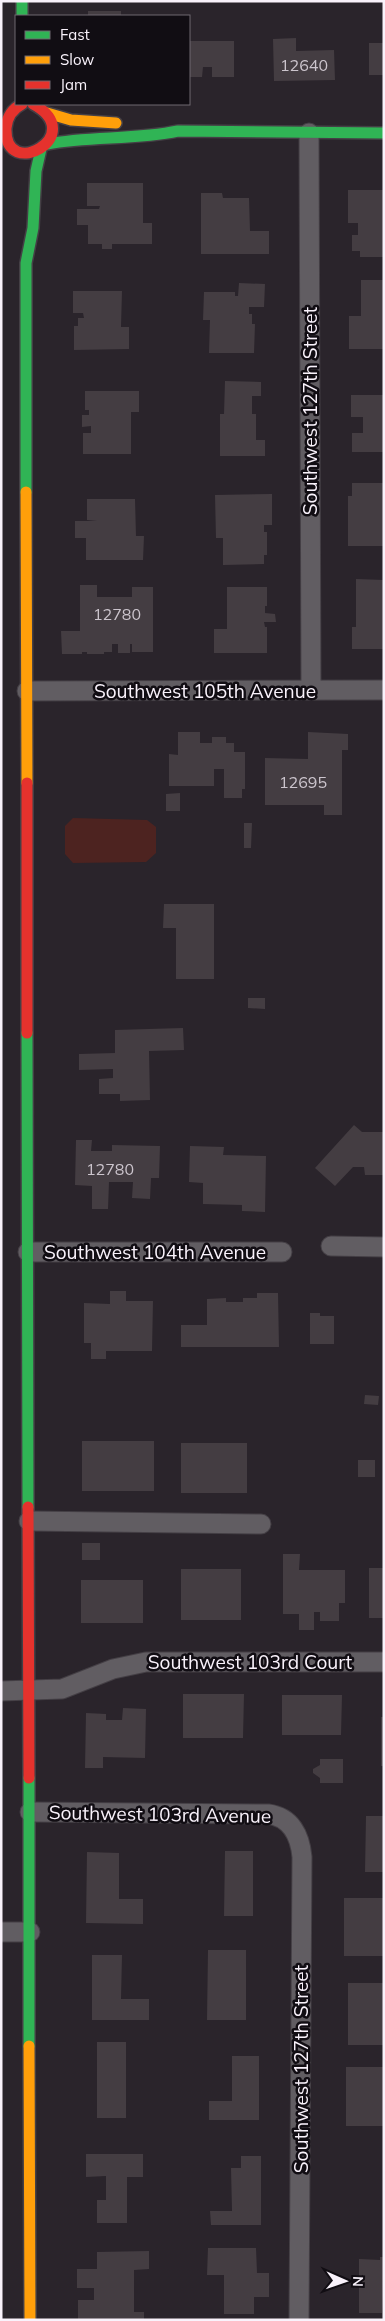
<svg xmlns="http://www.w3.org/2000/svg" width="385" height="2321" font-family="Mulish,sans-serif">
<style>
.green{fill:#4d2320}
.building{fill:#443d42}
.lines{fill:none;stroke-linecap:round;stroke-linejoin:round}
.street-casing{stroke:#443f45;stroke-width:21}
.fast-casing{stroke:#443f45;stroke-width:14}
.slow-casing{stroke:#443f45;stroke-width:14}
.jam-casing{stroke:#443f45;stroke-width:14}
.street{stroke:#615d62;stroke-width:19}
.fast{stroke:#30b455;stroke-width:11}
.slow{stroke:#ff9f0a;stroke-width:11}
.jam{stroke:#e5322d;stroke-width:11}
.labels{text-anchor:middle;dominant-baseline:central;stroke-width:5;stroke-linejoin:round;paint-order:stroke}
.number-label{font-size:16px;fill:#ccc5cd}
.street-label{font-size:19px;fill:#f9f2fb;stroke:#110d13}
</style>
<rect width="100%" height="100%" fill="#2a242b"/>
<path class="green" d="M73 818 147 820 156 827V853L146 862 73 863 65 854V826Z"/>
<path class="building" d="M88 11H121V16H88Z
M296 38V51L334 50 335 80 274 81 273 39Z
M189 41H234V77H212V67H203L202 77H189Z
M369 43H384V75H369Z
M87 183H143V223H152V244H112V249H102V244H88V225H77V209H99L100 206H87Z
M348 190H384V257H360V251H352V235H358V223H348Z
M201 193H222L223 198H249L250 231H269V254H201Z
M361 280H384V349H349V316H361Z
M239 283 265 284 264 307H249V314H252V324H255L254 353H209L210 320H203L204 292H235V296H238Z
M73 291H122L121 327H129V349L74 350V326H78V318H84L83 313H73Z
M225 381 261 382V396H252V414H256V440H265V456H220V414H224Z
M85 391H139V412H131V454H83V433H91V426L82 427V415H89V410H85Z
M351 395H384V452H352V433H363V417H351Z
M352 483H384V546H348V496H352Z
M272 494V525H264V532H267V555H264V564L223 565V538H216L215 495Z
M87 499H135L136 536H144L143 560H86V538H75V521H97L87 520Z
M356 579 384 580V649H352V627H356Z
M80 585H97V597H132V587H153V652H132V644H130V653H118V644H112V652H104V654H87V652H82V654H62L61 631H80Z
M227 587H267V606H265V613L275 614 276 622H264L265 627H267V653H214V629H227Z
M178 732H200V743H212V737H226V743H234V752H245V789H242V798H224V769H214V786H169V754L178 755Z
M308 732 348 734V750H342V815H324V805H265V758L308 759Z
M180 793V811H166V794Z
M244 823H252L251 848H244Z
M164 904H214V979H176V928H163Z
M248 998H265V1009L248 1008Z
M183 1028 184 1050 149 1051 150 1100 120 1101V1094H99V1079L113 1078V1069L79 1070V1054L115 1053V1030Z
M354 1125 362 1132H384V1175H365L364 1167H353L335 1186 315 1168Z
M76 1140H92L91 1151H112V1145L160 1146 159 1178H151L150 1199 132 1198 133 1182H109L108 1209H92V1186L75 1185Z
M190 1146 224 1147 223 1155 266 1156 265 1212 242 1211V1205L203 1204V1183L189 1182Z
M110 1291H126V1301H153L152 1351H106V1359H91V1343H84V1303L110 1304Z
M257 1293H278L279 1347H181V1325H207V1299L226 1298V1302H243V1298H257Z
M310 1313H320V1316H334V1344H310Z
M365 1395 379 1396 378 1405 364 1404Z
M82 1441H154V1491H82Z
M181 1443H247V1493H181Z
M358 1460H375V1477H358Z
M82 1543H100V1560H82Z
M283 1554H300L299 1570H345V1603H339V1621H320V1612H314V1630H299V1614H283Z
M369 1568H384V1618H369Z
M181 1569H241V1620H181Z
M81 1580H143V1623H81Z
M183 1694H244L243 1738H183Z
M282 1695H342L341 1735H282Z
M123 1708 146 1709 145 1758 103 1757V1768H85L86 1713 106 1714V1720H122Z
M381 1717H384V1766H381Z
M320 1759H343V1783H320V1778L313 1773V1769L320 1765Z
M366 1816H384V1872H365Z
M225 1851H253V1916H224Z
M87 1852 119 1853V1899H143V1924L86 1923Z
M344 1898H384V1956H344Z
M208 1950H246V2020H207Z
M92 1955H122L121 1999H149V2020H92Z
M348 1983H384V2045H348Z
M97 2042H126V2118H97Z
M232 2056H259V2120H209V2101H232Z
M346 2067H384V2126H346Z
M86 2154H143V2177H127V2223H97V2200H106V2176L86 2177Z
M241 2156H261V2225H211L210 2211H232L231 2168H241Z
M208 2248H256L257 2273H269V2297H254V2314H224V2275H207Z
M149 2251V2269L134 2270V2312H144V2320H78V2300H94V2288H77V2269H97V2252Z
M380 2257H384L382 2313H359V2259L380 2260Z"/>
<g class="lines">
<g class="street-casing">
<path id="street" d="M309 133 311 690
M27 691 384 690
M331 1246 384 1247
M28 1252H282
M29 1521 261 1524
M1 1691 62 1689 113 1669 146 1662H384
M30 1812 268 1814C291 1817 300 1835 302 1857L299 2320
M1 1932H30"/>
</g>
<g class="fast-casing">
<path id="fast" d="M22 1V16
M47 144C91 136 135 140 178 131L384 133
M26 492V263L33 228 36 171 41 149
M27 1033 28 1507
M29 1778V2046"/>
</g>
<g class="slow-casing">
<path id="slow" d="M47 113 71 120 116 123
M26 492 27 783
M29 2046 30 2320"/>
</g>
<g class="jam-casing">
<path id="jam" d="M22 104C12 109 7 117 6 128 4 183 90 135 33 104
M27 783V1033
M28 1507 29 1778"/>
</g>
<use href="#street" class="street"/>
<use href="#fast" class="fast"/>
<use href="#slow" class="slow"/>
<use href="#jam" class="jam"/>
</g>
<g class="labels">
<g class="number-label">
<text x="304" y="65">12640</text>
<text x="117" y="614">12780</text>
<text x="303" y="782">12695</text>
<text x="110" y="1169">12780</text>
</g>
<g class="street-label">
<text transform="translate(310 411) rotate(-90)">Southwest 127th Street</text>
<text x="205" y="691">Southwest 105th Avenue</text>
<text x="155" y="1252">Southwest 104th Avenue</text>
<text x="250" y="1662">Southwest 103rd Court</text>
<text transform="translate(160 1814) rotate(1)">Southwest 103rd Avenue</text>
<text transform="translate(301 2069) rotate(-90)">Southwest 127th Street</text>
</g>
</g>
<rect width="385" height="2321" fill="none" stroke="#f9f2fb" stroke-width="5"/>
<rect x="15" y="15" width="175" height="90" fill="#110d13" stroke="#6e6970"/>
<rect x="25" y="31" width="25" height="8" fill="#30b455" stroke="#6e6970"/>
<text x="60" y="40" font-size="15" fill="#f9f2fb">Fast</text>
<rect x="25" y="56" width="25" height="8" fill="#ff9f0a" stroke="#6e6970"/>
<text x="60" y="65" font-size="15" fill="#f9f2fb">Slow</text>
<rect x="25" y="81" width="25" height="8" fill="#e5322d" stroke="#6e6970"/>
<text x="60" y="90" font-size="15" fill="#f9f2fb">Jam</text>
<g transform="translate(345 2281) rotate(92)" stroke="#110d13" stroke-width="4" paint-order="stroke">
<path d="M0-4L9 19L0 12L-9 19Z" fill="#f9f2fb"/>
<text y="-8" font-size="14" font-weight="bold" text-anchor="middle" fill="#f9f2fb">N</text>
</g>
</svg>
